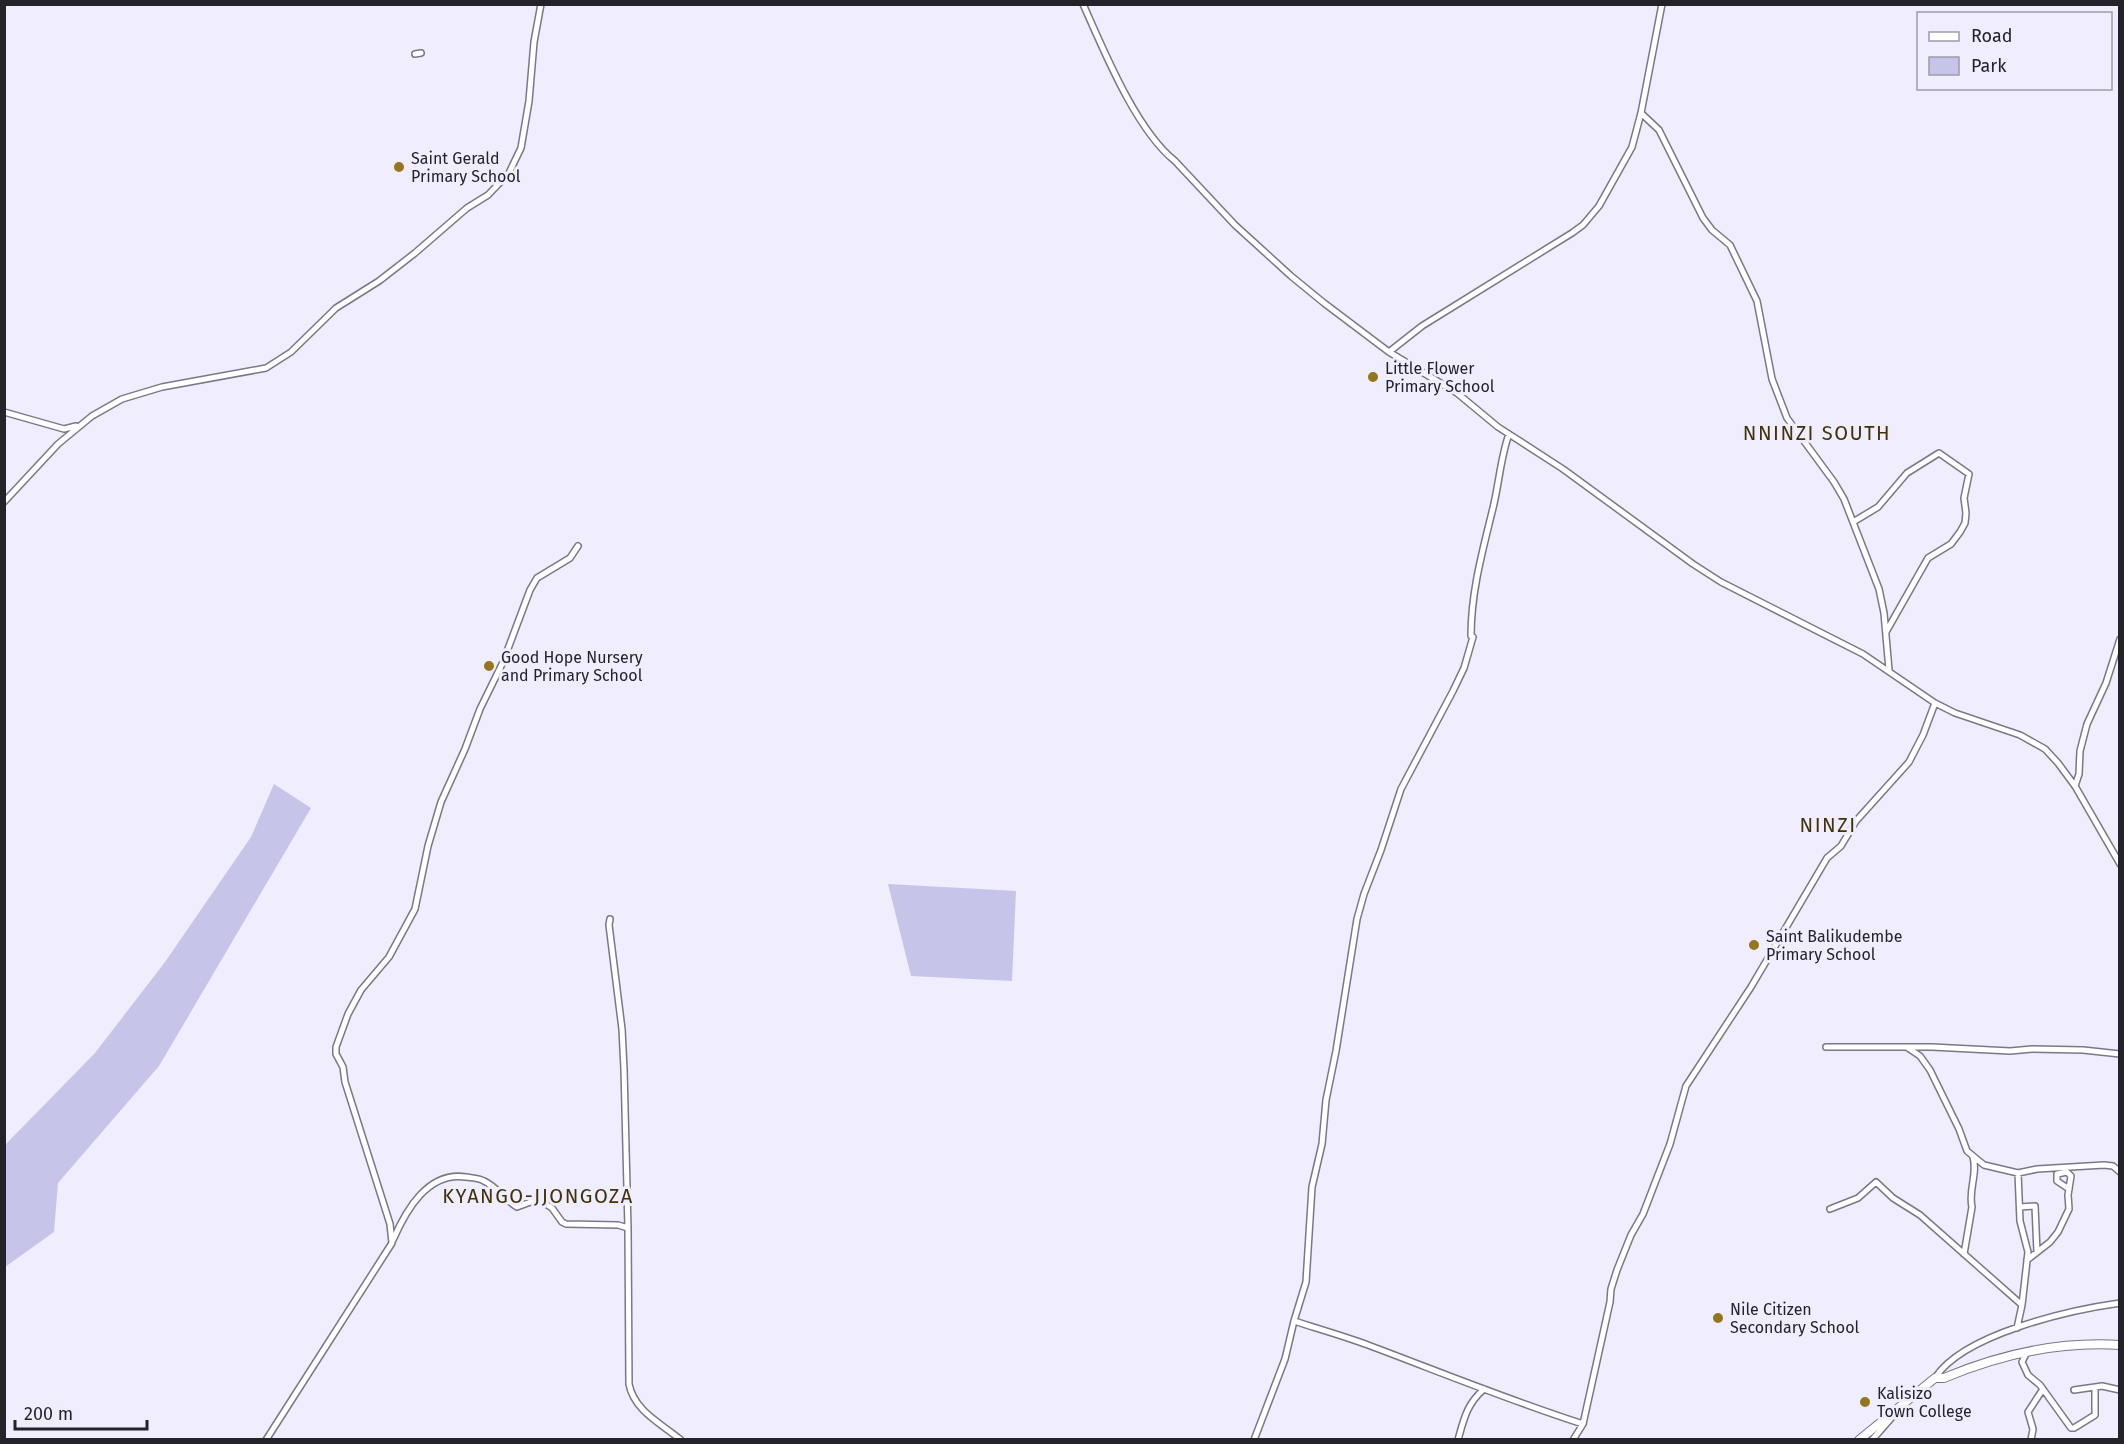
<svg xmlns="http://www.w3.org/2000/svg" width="2124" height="1444" font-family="'Fira Sans',sans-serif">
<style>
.green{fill:#c7c4ea}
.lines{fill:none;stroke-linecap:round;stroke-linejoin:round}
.minor-casing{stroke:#797887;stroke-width:8}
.highway-casing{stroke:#797887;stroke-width:10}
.minor{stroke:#fff;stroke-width:5}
.highway{stroke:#fff;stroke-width:8}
.poi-dot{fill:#95761e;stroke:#efedfe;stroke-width:2}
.labels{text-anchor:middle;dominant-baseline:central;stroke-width:6;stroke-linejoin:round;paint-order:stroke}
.poi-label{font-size:16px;fill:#232329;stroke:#efedfe;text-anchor:start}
.quarter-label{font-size:20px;letter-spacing:1.5px;fill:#413208;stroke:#efedfe}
</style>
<rect width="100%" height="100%" fill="#efedfe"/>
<path class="green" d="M274 784 311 808 159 1066 58 1183 54 1232 5 1267V1145L95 1053 165 962 251 837Z
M888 884 1016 891 1012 981 911 976Z"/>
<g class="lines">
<g class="minor-casing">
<path id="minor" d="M1083 4C1104 51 1136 130 1175 161L1235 225 1291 276 1324 303 1389 352 1457 393 1498 427 1563 469 1693 564 1721 582 1863 654 1935 703 1955 713 2020 735 2045 749 2058 763 2075 786 2120 864
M415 54 421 53
M1641 113 1659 130 1703 218 1712 230 1730 245 1757 301 1772 379 1787 418 1834 482 1844 499 1879 589 1884 613 1889 670
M1389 352 1422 326 1572 233 1583 225 1599 206 1632 147 1641 113 1662 4
M4 412 64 429 76 426
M1509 434C1500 459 1499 486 1492 512 1482 553 1471 593 1471 636L1473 637 1464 668 1453 691 1401 789 1381 850 1364 894 1357 919 1336 1051 1326 1100 1322 1144 1312 1187 1306 1282 1294 1321C1319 1329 1344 1336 1368 1345 1440 1372 1511 1401 1583 1424L1610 1302 1611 1289 1617 1270 1631 1235 1643 1214 1670 1144 1686 1086 1751 987 1827 858 1841 846 1856 821 1909 762 1923 735 1935 703
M4 502 58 444 92 416 122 399 162 387 266 368 291 352 336 308 379 281 415 253 467 208 488 195 509 173 521 148 529 101 534 42 541 4
M1853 522 1878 507 1907 473 1939 453 1969 474 1964 498 1966 513 1965 523 1960 532 1951 544 1928 558 1886 632
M2075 786 2079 774 2080 751 2087 724 2106 683 2120 639
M610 919 609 925 622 1029 624 1069 628 1228 629 1384C634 1411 662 1424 681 1440
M1826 1047H1932L2010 1051 2032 1049 2083 1050 2120 1054
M1908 1048 1920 1056 1930 1070 1959 1129 1967 1151 1984 1165 2018 1173 2037 1169 2104 1165 2113 1166 2120 1172
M2018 1173 2020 1221 2028 1252 2022 1305
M2020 1207 2035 1206 2037 1252
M1830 1209 1858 1198 1876 1182 1893 1198 1920 1215 2022 1305 2017 1328
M393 1240C406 1210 428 1171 466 1177 472 1178 479 1178 484 1181 497 1187 505 1200 517 1207L536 1200 541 1201 552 1208 562 1222 566 1224 618 1225 628 1228
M1964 1254 1972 1207C1968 1190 1978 1174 1973 1157
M2027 1260 2050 1242 2058 1232 2069 1209 2068 1195 2071 1176 2067 1172 2057 1174V1181L2069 1189
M2027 1352 2022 1362 2028 1375 2040 1385 2071 1428H2074L2095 1415V1387
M1935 1378C1963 1334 2070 1310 2120 1303
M2074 1390 2102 1386 2120 1390
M266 1440 392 1243 390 1224 345 1082 343 1067 336 1054V1047L348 1014 361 990 389 957 415 909 428 846 441 802 465 749 480 709 503 662 530 590 537 578 570 558 578 546
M1254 1440 1285 1359 1294 1321
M1458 1440C1464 1418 1467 1404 1484 1389
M1573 1440 1583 1424
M1872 1440 1893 1416
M2031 1440 2033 1429 2028 1412 2043 1389"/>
</g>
<g class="highway-casing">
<path id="highway" d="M1859 1440 1935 1378H1944C2001 1354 2058 1341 2120 1345"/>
</g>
<use href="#minor" class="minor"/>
<use href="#highway" class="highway"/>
</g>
<g class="poi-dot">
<circle cx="399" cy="167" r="6"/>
<circle cx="1373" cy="377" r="6"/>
<circle cx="489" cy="666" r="6"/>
<circle cx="1754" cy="945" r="6"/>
<circle cx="1718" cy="1318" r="6"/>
<circle cx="1865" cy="1402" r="6"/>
</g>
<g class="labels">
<g class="poi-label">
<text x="411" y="158">Saint Gerald<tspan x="411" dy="18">Primary School</tspan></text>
<text x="1385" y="368">Little Flower<tspan x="1385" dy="18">Primary School</tspan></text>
<text x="501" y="657">Good Hope Nursery<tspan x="501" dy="18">and Primary School</tspan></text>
<text x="1766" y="936">Saint Balikudembe<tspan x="1766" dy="18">Primary School</tspan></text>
<text x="1730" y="1309">Nile Citizen<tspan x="1730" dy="18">Secondary School</tspan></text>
<text x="1877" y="1393">Kalisizo<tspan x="1877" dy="18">Town College</tspan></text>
</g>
<g class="quarter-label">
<text x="1817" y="433">NNINZI SOUTH</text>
<text x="1828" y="825">NINZI</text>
<text x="538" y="1196">KYANGO-JJONGOZA</text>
</g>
</g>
<rect width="2124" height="1444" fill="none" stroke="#232329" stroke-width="12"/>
<rect x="1917" y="12" width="195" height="78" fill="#efedfe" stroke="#9d9ca9" stroke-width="1.5"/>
<rect x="1929" y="32" width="30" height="9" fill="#ffffff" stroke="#9d9ca9" stroke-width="1.5"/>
<text x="1971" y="42" font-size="18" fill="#232329">Road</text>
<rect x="1929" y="57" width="30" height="18" fill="#c7c4ea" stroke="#9d9ca9" stroke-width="1.5"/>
<text x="1971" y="72" font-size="18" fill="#232329">Park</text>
<path d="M15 1420v9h132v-9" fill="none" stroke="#232329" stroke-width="3"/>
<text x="24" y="1420" font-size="18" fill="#232329" stroke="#efedfe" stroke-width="4.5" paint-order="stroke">200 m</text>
</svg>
